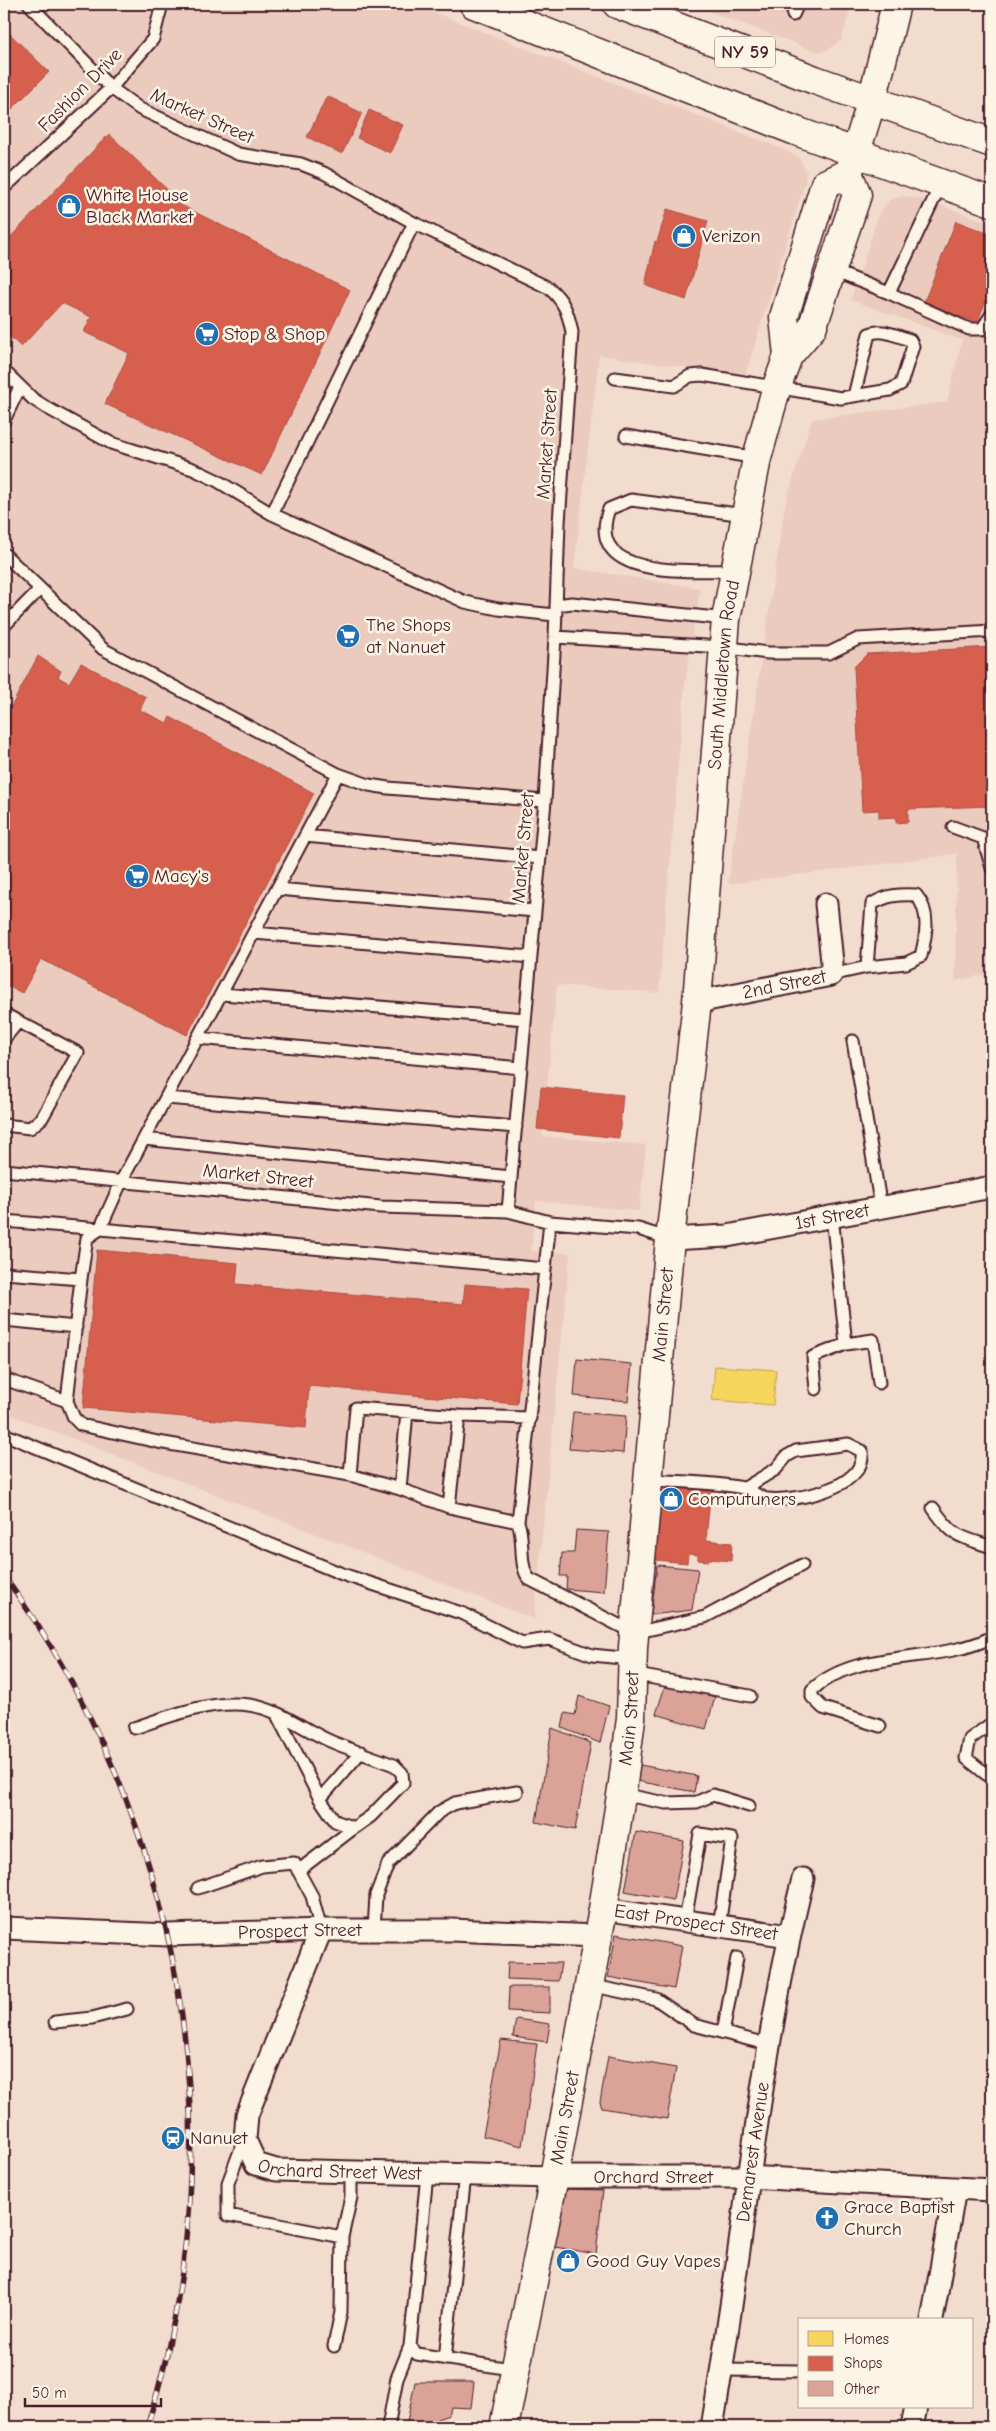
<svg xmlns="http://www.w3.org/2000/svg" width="996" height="2431" font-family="'Comic Neue',sans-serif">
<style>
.built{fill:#ebcbbe}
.homes{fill:#f6d55c;stroke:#c29e4d}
.shops{fill:#d6604d;stroke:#ac4c43}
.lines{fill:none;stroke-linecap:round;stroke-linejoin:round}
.stream{stroke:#6f8c9c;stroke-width:5.5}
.building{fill:#dba298;stroke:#4a1f2b}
.lane-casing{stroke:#4a1f2b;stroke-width:15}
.street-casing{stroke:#4a1f2b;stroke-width:25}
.secondary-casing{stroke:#4a1f2b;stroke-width:31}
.primary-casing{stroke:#4a1f2b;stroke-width:31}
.lane{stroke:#fcf5e5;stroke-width:11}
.street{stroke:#fcf5e5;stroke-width:21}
.secondary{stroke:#fcf5e5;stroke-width:28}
.primary{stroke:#fcf5e5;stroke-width:28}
.rail-casing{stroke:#4a1f2b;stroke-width:5.5}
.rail{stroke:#fcf5e5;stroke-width:4;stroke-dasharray:11;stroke-linecap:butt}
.labels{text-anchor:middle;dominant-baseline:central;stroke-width:5;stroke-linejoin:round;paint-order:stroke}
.shield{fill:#fcf5e5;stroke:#7f5f63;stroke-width:1}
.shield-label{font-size:18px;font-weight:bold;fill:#4a1f2b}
.street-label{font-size:19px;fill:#4a1f2b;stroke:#fcf5e5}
.poi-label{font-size:19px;fill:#4a1f2b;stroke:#fcf5e5;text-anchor:start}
</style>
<rect width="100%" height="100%" fill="#f2dcce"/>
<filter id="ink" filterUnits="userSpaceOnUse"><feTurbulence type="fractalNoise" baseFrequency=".02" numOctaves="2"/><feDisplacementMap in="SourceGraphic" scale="10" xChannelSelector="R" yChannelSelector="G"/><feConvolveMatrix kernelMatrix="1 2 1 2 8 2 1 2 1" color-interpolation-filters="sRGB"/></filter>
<g filter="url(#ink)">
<path class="built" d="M4 4H413L785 150 799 158 806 171 805 183 745 376 599 355 574 568 700 588 685 684 659 993 557 985 542 1136 646 1145 639 1211 536 1201 531 1251 570 1253 534 1619 4 1412Z
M690 4H852L841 40 828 50 818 52Z
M902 196 923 199 992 224V973L955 981 957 854 728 884 785 504 812 419 947 402 962 340 851 300 879 213 890 200Z"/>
<path class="homes" d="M715 1366 776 1370 773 1405 712 1400Z"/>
<path class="shops" d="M4 28 49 72 7 114 10 117 4 124Z
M327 96 362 113 342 154 307 137Z
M369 110 403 125 390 153 357 138Z
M109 134 175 197 171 200 350 290 262 475 105 404 129 353 84 332 91 317 62 303 21 347 4 331V244Z
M667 209 708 221 686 300 645 285 655 241 657 242Z
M956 221 992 235V285L977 323 924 302Z
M992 647V806L908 809V822L896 823V817L879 818V810L862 811 854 667 867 654Z
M38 656 61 671 58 677 69 683 81 663 146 697 140 710 167 723 170 717 314 793 187 1035 41 959 22 993 4 984V720Z
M541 1087 623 1095 619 1138 537 1129Z
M97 1250 238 1263 236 1284 463 1304 465 1284 527 1289 517 1404 309 1386 306 1428 83 1408Z
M662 1484 711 1489 706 1540 732 1543 731 1561 709 1559 708 1561 698 1560V1555L688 1554 687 1563 655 1560Z"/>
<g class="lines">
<path class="stream" d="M981 4 992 6"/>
</g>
<path class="building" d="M577 1359 632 1364 628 1401 574 1396Z
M573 1412 626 1416 623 1453 569 1449Z
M576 1530 609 1532 604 1592 566 1589 567 1576H560L562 1553H574Z
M657 1565 698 1569 692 1610 651 1615Z
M666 1683 715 1697 706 1729 656 1714Z
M579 1696 609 1706 600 1743 562 1728 565 1713 575 1715Z
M552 1728 591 1743 575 1830 536 1822Z
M640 1765 697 1776 694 1792 637 1781Z
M636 1832 684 1841 673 1900 625 1891Z
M616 1934 682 1946 674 1989 608 1977Z
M508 1962 561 1963 558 1981 507 1979Z
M509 1987H550V2013L508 2011Z
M516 2019 550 2024 547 2042 513 2037Z
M501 2040 537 2044 522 2146 483 2136Z
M608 2056 676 2068 667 2119 602 2108 600 2102Z
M564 2189 603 2190 596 2254 555 2247Z
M415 2382H474L471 2408 451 2407 449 2415 437 2419 435 2427H406Z"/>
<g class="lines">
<g class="lane-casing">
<path id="lane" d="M29 4 111 88 140 109 238 154 301 164 324 173 414 223 549 288C564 301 568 312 572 332L559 523 555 637 545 801 508 1211
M793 15 798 4
M4 188 111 88 153 39 162 4
M831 270 889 293 941 184
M889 293 969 329H982L992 314
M4 371 33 399 47 408 111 443 193 469 216 480 272 514 465 602 498 609 555 615
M615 378 674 386 690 376 702 375 841 398 890 390 901 384 913 346 910 340C896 336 883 328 869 334L854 396
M4 420 20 387
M626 436 757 458
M272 514 414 223
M4 554 103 649 338 774 369 785 388 788 545 801
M734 571C693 569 583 582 609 509L631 500 745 515
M556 605 572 603 726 619
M4 626 40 589
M555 637 722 647 768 653H829L858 639 992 631
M338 774 122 1180 100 1229 545 1269
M953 827 983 838 992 868
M305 836 540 858
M277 889 535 911
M254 933 531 957
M831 975 867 967 906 963 921 956C926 936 931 912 916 895 899 894 887 895 872 904L867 967
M222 994 525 1019
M4 1014 78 1053 42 1118 30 1128 4 1125
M198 1038 521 1068
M4 1039 18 1022
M853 1041 881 1208
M166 1098 516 1127
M144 1139 511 1177
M4 1170 381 1207 508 1211 550 1222 638 1229 670 1239
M832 1216 846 1344
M4 1221 100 1229
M4 1273 81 1279 67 1401 4 1379
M81 1279 87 1238 100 1229
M4 1320 76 1327
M816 1389 813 1357 846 1344 873 1340 879 1383
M67 1401 74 1418 81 1425 158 1442 350 1475
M530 1418 459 1416 356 1408 350 1475 400 1489 449 1507 518 1522 550 1222
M4 1434 342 1574 464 1614 522 1643 549 1639 592 1655 632 1659
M648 1480C678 1482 714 1482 743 1488 752 1490 759 1498 767 1499 795 1502 867 1488 862 1451L848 1444 796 1451 787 1456 776 1469 745 1488
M400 1489 407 1412
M449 1507 459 1416
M933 1508C954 1538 958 1536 992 1547
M518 1522C525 1540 518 1564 529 1579L634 1633 705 1617 802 1565
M632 1674 750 1696
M992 1723 970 1739 966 1758 986 1774 992 1777
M880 1726 823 1708 812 1697V1690C857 1647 939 1665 992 1637
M134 1728C170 1716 211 1700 249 1705 279 1709 303 1729 330 1741 351 1750 373 1757 394 1765L402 1773 403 1783 371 1816 354 1828 335 1821 320 1799 276 1713
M621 1794 666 1803 697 1802 713 1795 749 1806
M320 1799 361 1752
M298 1871 354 1828
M198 1888 262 1866 294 1863 312 1896 321 1930
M685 1921 700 1834 732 1839 719 1926
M374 1930 376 1895 388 1864 439 1812 455 1803 517 1792
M589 1985 656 1999 694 2025 770 2045
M55 2022 92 2018 127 2009
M723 2033 737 1958
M244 2140 228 2183V2215L342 2237 351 2197V2172
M427 2174 410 2346 417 2354 517 2370
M334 2346 341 2312 342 2237
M445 2359 465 2175
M721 2370 800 2371
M388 2427 397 2378 410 2346"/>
</g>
<g class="street-casing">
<g id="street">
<path id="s1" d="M697 1002 831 975 832 962 826 904"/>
<path id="s2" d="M670 1239 727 1236 992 1187"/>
<path id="s3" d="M603 1909 789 1936"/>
<path id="s4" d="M4 1928 168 1935 321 1930H451L597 1936"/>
<path id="s5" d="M321 1930 247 2115 245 2140 256 2164 276 2170 554 2177H748L992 2190"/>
<path d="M932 2320 955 2189"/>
<path id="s6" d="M712 2427C744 2245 758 2059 803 1879"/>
<path d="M912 2427 916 2407"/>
</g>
</g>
<g class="secondary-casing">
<g id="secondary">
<path d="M788 356 784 317 825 184 848 173C869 118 882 61 896 4"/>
<path id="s7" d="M504 2427 554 2177 603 1909 623 1783 631 1718 633 1647 670 1239 697 1002 726 619 757 458 777 386 788 356 812 328 857 195 848 173"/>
</g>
</g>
<g class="primary-casing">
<path id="primary" d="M474 4 796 131 992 202
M617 4 815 80 992 143"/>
</g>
<use href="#lane" class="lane"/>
<use href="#street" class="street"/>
<use href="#secondary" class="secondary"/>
<use href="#primary" class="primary"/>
<g class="rail-casing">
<path id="rail" d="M4 1576C183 1821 239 2137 147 2427"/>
</g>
<use href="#rail" class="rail"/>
</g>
</g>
<defs>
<g id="shop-disc" transform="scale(1.25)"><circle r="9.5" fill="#1f6fb2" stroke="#fcf5e5"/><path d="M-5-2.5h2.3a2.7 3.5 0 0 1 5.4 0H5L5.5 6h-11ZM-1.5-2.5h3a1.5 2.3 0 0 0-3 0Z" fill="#fff"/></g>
<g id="supermarket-disc" transform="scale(1.25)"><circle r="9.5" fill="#1f6fb2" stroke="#fcf5e5"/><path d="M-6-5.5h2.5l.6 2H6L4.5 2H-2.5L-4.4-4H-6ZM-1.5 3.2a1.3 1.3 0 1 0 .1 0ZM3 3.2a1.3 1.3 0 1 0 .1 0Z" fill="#fff"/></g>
<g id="station-disc" transform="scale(1.25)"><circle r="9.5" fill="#1f6fb2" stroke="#fcf5e5"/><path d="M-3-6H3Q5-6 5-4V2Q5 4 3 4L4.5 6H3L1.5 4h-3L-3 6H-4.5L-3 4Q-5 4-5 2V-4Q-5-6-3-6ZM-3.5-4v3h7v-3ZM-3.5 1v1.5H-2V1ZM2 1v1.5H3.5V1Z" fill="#fff"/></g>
<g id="church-disc" transform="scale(1.25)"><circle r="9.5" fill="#1f6fb2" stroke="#fcf5e5"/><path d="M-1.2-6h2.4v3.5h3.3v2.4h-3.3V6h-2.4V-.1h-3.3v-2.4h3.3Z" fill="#fff"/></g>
</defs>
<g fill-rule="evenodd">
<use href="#shop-disc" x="69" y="206"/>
<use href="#shop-disc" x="684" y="236"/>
<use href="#supermarket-disc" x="207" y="334"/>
<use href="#supermarket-disc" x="348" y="636"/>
<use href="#supermarket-disc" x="137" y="876"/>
<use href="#shop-disc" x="671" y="1499"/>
<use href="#station-disc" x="173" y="2138"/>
<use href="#church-disc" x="827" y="2218"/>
<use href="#shop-disc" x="568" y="2261"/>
</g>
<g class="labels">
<rect class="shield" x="715" y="36.5" width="60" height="31" rx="4"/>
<g class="shield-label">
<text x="745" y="52">NY 59</text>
</g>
<g class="street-label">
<text transform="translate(80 90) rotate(-45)">Fashion Drive</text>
<text transform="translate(202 116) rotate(24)">Market Street</text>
<text transform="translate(547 444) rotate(-86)">Market Street</text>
<text stroke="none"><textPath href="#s7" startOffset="1768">South Middletown Road</textPath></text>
<text transform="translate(523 848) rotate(-85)">Market Street</text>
<text stroke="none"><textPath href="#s1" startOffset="89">2nd Street</textPath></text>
<text transform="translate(258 1176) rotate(6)">Market Street</text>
<text stroke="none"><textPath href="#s2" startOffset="164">1st Street</textPath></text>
<text stroke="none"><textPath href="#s7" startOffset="1125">Main Street</textPath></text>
<text stroke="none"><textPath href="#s7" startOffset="720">Main Street</textPath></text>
<text stroke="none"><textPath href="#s3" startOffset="94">East Prospect Street</textPath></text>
<text stroke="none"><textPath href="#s4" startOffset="296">Prospect Street</textPath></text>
<text stroke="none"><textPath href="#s7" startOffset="315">Main Street</textPath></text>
<text stroke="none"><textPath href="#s6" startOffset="278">Demarest Avenue</textPath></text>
<text stroke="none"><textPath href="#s5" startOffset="335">Orchard Street West</textPath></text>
<text stroke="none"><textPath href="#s5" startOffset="649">Orchard Street</textPath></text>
</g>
<g class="poi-label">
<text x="86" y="195">White House<tspan x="86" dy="22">Black Market</tspan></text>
<text x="702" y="236">Verizon</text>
<text x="224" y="334">Stop &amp; Shop</text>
<text x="366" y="625">The Shops<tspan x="366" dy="22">at Nanuet</tspan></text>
<text x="154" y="876">Macy's</text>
<text x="688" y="1499">Computuners</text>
<text x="190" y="2138">Nanuet</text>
<text x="844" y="2207">Grace Baptist<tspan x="844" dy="22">Church</tspan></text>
<text x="586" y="2261">Good Guy Vapes</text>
</g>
</g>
<rect width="996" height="2431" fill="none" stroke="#fcf5e5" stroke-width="20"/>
<rect x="10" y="10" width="976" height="2411" fill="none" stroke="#4a1f2b" stroke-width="2" filter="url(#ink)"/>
<rect x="798" y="2318" width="175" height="90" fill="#fcf5e5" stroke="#b59f9b"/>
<rect x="808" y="2331" width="25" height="15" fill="#f6d55c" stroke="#b59f9b"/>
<text x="844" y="2344" font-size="15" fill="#4a1f2b">Homes</text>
<rect x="808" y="2356" width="25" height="15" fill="#d6604d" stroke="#b59f9b"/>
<text x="844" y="2368" font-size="15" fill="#4a1f2b">Shops</text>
<rect x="808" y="2381" width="25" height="15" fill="#dba298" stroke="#b59f9b"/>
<text x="844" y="2394" font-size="15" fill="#4a1f2b">Other</text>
<path d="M25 2398v8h136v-8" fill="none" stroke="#4a1f2b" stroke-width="2.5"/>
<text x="32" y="2398" font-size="15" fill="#4a1f2b" stroke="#fcf5e5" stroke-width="4" paint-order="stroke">50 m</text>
</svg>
